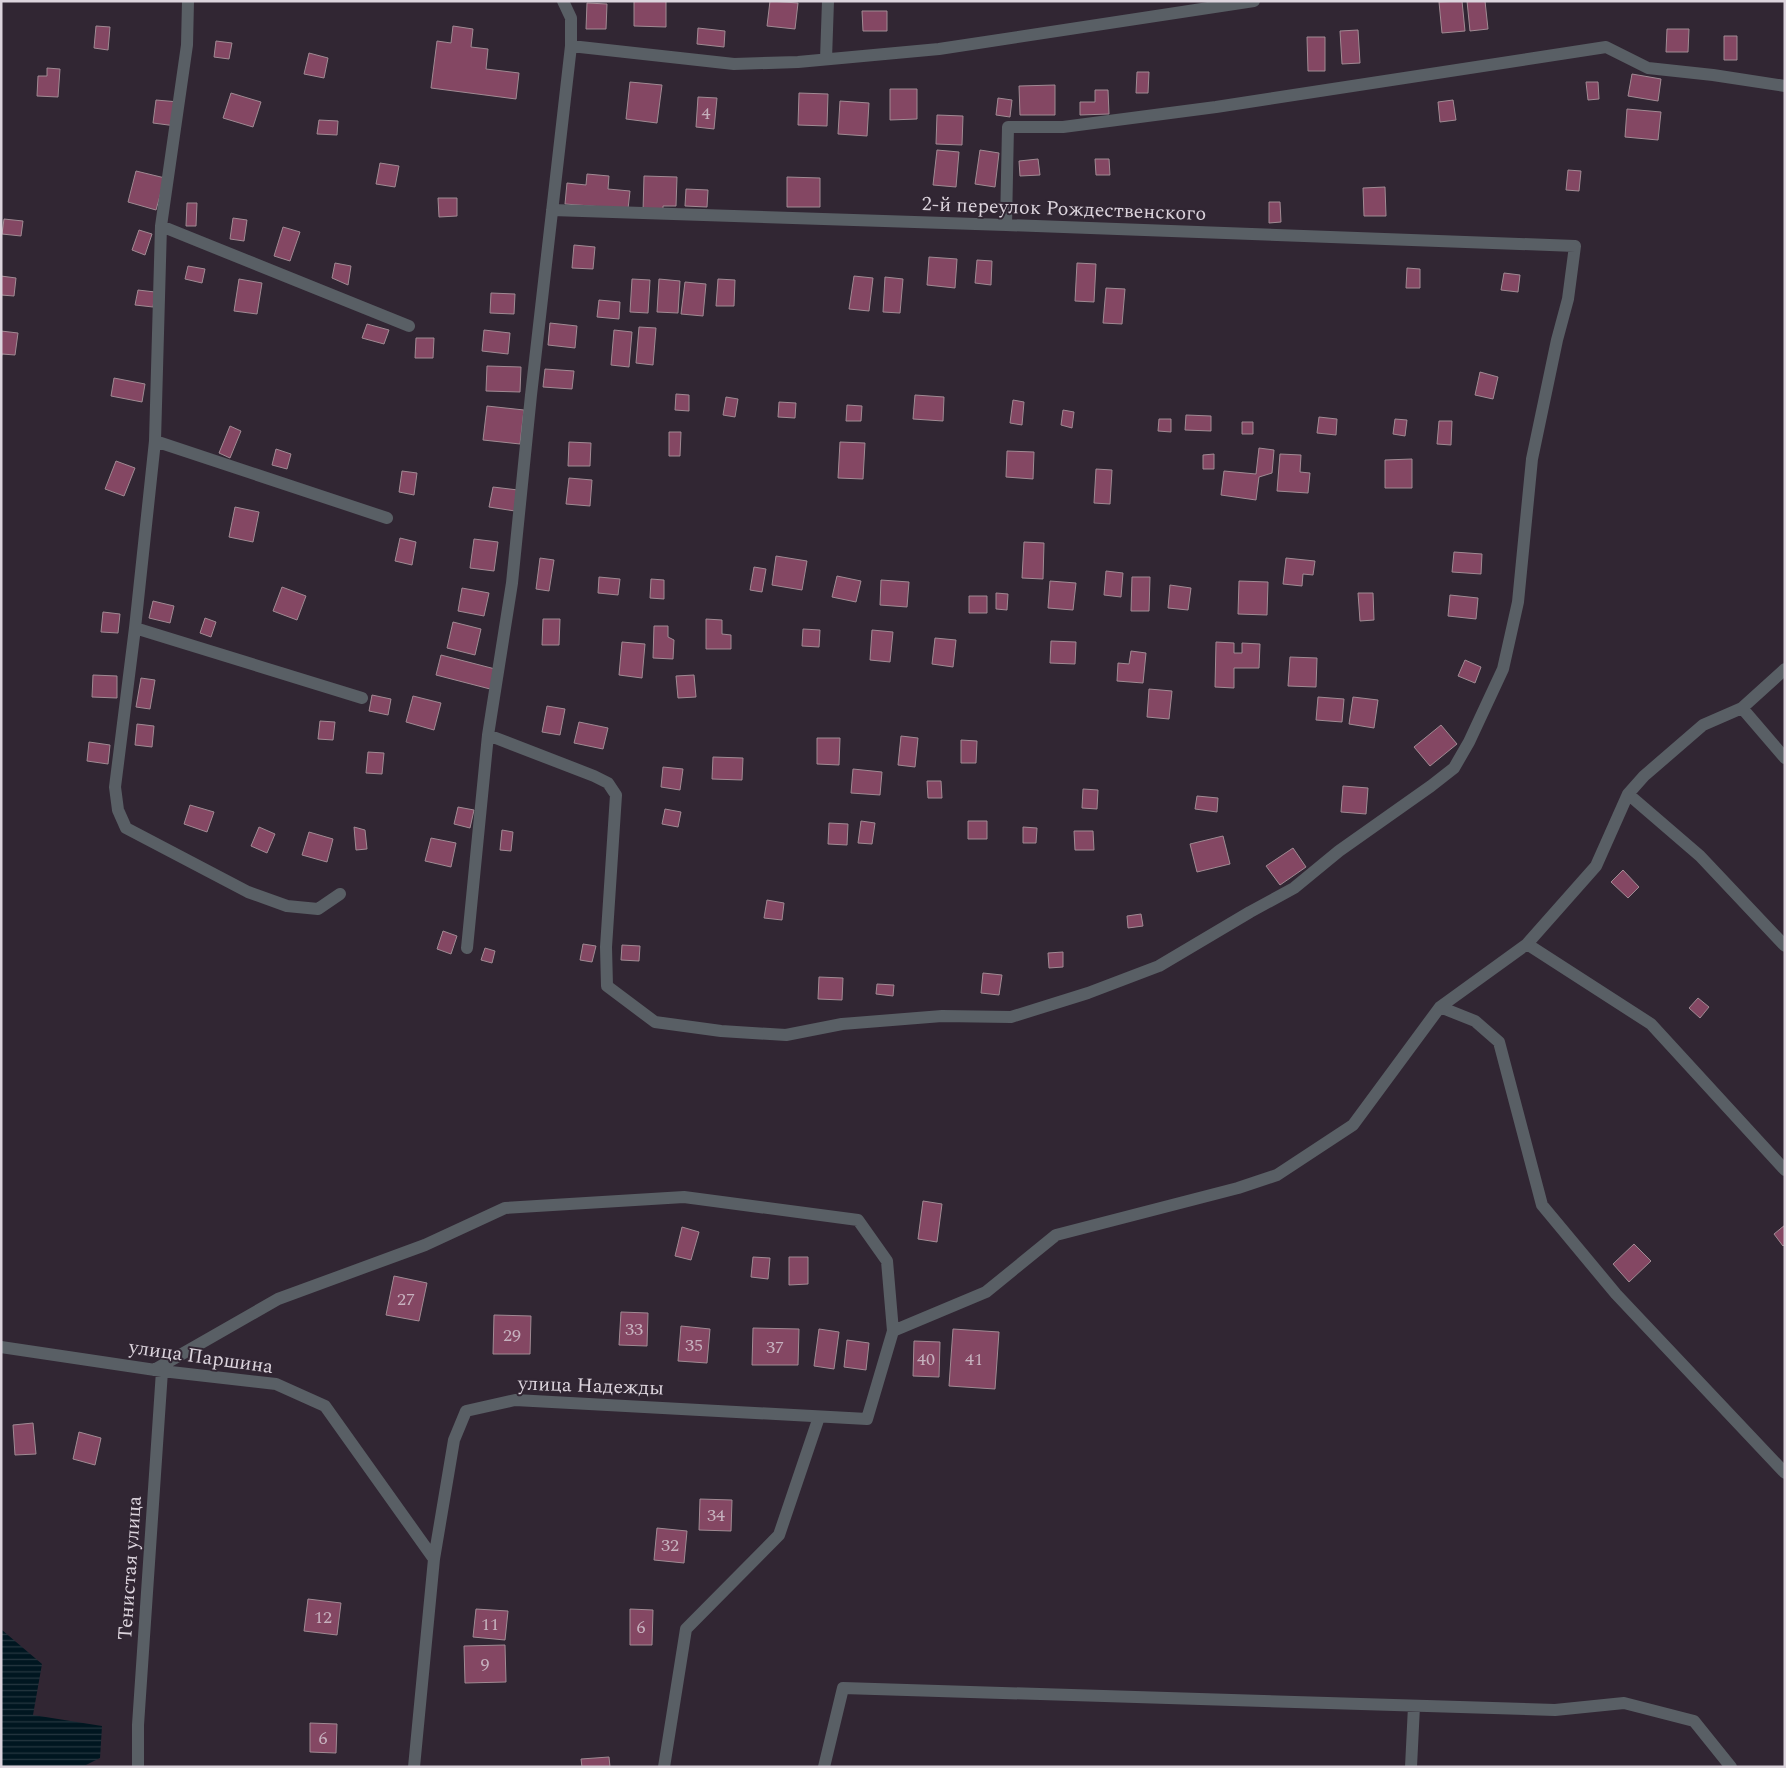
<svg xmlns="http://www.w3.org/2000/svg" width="1786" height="1768" font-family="Spectral,serif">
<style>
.water{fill:url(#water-rules)}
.building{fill:#844763;stroke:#a08a93}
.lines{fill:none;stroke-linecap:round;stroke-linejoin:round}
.minor{stroke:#595f65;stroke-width:12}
.labels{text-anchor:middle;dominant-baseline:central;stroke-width:4;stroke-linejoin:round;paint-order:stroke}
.number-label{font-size:18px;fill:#c6b1be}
.street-label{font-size:20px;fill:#dcd4dd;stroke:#312633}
</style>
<defs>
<pattern id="water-rules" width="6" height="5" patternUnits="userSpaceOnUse" patternTransform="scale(1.25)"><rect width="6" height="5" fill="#001620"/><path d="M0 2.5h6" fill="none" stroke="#253740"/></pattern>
</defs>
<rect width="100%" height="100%" fill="#312633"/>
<path class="water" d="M2 1630 42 1664 33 1715 102 1726 100 1758 82 1767H1Z"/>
<path class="building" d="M634 1H666V27L634 26Z
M770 1 798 3 795 29 767 26Z
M1462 1 1465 31 1442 33 1439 2Z
M1467 1H1485L1488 29 1470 31Z
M587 3 607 4 606 29H586Z
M862 11H887V31H863Z
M96 26 110 27 108 50 94 48Z
M453 26 473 29 471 47 488 49 486 69 519 73 516 99 431 88 437 41 451 43Z
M698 28 725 31 724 47 697 44Z
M1667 29H1689L1688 52H1666Z
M1358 30 1360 63 1342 64 1340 31Z
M1724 36H1737V60H1724Z
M1307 37H1325V71H1308Z
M216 41 232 43 229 59 214 57Z
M309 53 328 58 324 78 304 74Z
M47 68 60 69 58 97 37 96 38 76H47Z
M1137 72H1149L1148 93H1136Z
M1632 74 1661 79 1658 101 1628 96Z
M630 82 662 85 657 123 626 119Z
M1586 82H1598L1599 99 1588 100Z
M1055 85V115H1020L1019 86Z
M890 89H917V119L890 120Z
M1095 90H1108L1109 114 1080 115V102H1095Z
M231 93 261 102 253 127 223 118Z
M799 93 828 94 827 126 798 125Z
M698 97 717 98 714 129 696 127Z
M998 98 1012 100 1010 117 996 115Z
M156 100 179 102 176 126 153 123Z
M1453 100 1456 120 1440 122 1438 102Z
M840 101 869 103 867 136 838 134Z
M1627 109 1661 112 1658 140 1625 137Z
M937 115 963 116 962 145 936 144Z
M319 120 338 121 337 135 317 134Z
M937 150 959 152 956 187 933 185Z
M980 150 999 153 995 187 975 184Z
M1038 159 1040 175 1020 176 1019 161Z
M1095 159H1109L1110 175H1096Z
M380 163 399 166 395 187 376 184Z
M1568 170 1581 171 1579 191 1566 190Z
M136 171 165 178 156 210 128 202Z
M587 174 609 176 608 189 630 191 628 209 565 204 567 183 586 185Z
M644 176 677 177 676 206H663V211H643Z
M787 177 820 178V207H787Z
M1385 187 1386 216H1364L1363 188Z
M686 189 708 190 707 207 685 206Z
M438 198H457V216L439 217Z
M1269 202H1280L1281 222 1269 223Z
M187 203H197L196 226H186Z
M233 218 247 220 244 241 230 239Z
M4 219 23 221 21 236 2 234Z
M283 227 300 232 290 261 274 256Z
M139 230 152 234 145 255 132 250Z
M574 245 595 247 593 269 572 268Z
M929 257 957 259 955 288 927 285Z
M977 260 992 261 991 285 975 283Z
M335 263 351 266 348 285 332 278Z
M1077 263 1096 264 1094 302 1075 301Z
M188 266 205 269 202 283 185 279Z
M1407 268 1420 269V288H1406Z
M1504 273 1520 275 1518 292 1501 290Z
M1 276 16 278 14 296 1 295Z
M854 276 873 278 869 311 849 309Z
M885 277 903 279 900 313 883 312Z
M239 279 262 283 257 314 234 311Z
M632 279 650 280 648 313 630 312Z
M659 279 680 281 678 313 657 312Z
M718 279 735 280 734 306H716Z
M685 282 706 284 703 316 681 314Z
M1106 288 1125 289 1122 324 1103 323Z
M138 290 155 292 153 307 135 305Z
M491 293 515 294 514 314 490 313Z
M599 300 620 302 619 319 597 317Z
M550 323 577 326 575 348 548 345Z
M367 324 389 330 384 344 362 338Z
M639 327 656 328 653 365 636 363Z
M484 330 510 333 508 354 482 351Z
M614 330 632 332 629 367 611 365Z
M1 331 18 333 15 355 2 354 1 359Z
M416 338H434L433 358H415Z
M487 366 521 367 520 392 486 391Z
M545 369 574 371 572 389 543 387Z
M1480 372 1498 377 1493 399 1475 395Z
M114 378 145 384 142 402 111 396Z
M676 394 689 395V411L675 410Z
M915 395 944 397 943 421 913 419Z
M726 397 738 399 735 417 723 415Z
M1013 400 1024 402 1022 425 1010 423Z
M779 402 796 403 795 418 778 417Z
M847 405 862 406 861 421H846Z
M487 406 524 410 520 444 483 440Z
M1063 410 1074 412 1072 428 1061 425Z
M1186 415 1211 416V431L1185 430Z
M1319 417 1337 419 1336 435 1317 433Z
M1159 419H1171V432L1158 431Z
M1395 419 1407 420 1405 436 1393 434Z
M1439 421H1452L1451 445 1437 444Z
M1242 422H1253V434H1242Z
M230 426 241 431 230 458 219 453Z
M669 432H681L680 456H669Z
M569 442 591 443 590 466H568Z
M840 442 865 443 863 479 838 478Z
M1259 448 1274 450 1272 473 1259 477 1256 500 1221 495 1224 471 1256 474Z
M276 449 291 454 287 469 272 465Z
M1007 451 1034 452 1033 479 1006 477Z
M1214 454V469H1203V455Z
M1280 454 1301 455 1300 472 1310 473 1308 493 1277 491Z
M1412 459V488H1385V460Z
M116 461 135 468 124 496 105 489Z
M1096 469 1112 470 1110 504 1094 503Z
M402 471 417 473 414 495 399 492Z
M569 478 592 480 590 506 566 504Z
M493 487 518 490 515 511 489 507Z
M235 507 259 512 253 542 229 537Z
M400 538 416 542 412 565 395 561Z
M474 539 498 542 494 571 470 568Z
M1024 542 1044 543 1043 579 1022 578Z
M1454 552 1482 554 1481 574 1452 572Z
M776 556 807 561 802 590 772 585Z
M540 558 554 560 549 591 536 589Z
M1286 558 1315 561 1313 575 1303 574 1302 586 1283 584Z
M754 567 766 569 762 592 750 590Z
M1106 571 1123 573 1121 597 1104 595Z
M837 576 861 581 856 602 832 597Z
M599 577 620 579 618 595 598 593Z
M1132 577H1150L1149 611H1131Z
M651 579 664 580V599L650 598Z
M881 580 909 582 907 607 880 605Z
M1050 581 1076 583 1073 610 1048 608Z
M1239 581 1268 582 1267 615 1238 614Z
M1170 585 1191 588 1188 610 1168 608Z
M282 587 306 596 297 620 273 611Z
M462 588 489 593 484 616 458 611Z
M996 593 1008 594 1007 610 996 609Z
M1358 593H1373L1374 620 1360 621Z
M1450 595 1478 598 1476 619 1448 616Z
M969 596H987V613H969Z
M153 601 174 606 170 623 149 618Z
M103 612 120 614 118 633 101 632Z
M205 618 216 622 211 637 200 633Z
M543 619H560L559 645H542Z
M706 619 722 620V634L731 635V649H706Z
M453 622 481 629 475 655 447 648Z
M654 626H668V637L674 640 673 659 653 658Z
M803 629 820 630 819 647 802 646Z
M872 630 893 632 890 662 870 660Z
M935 638 956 640 953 667 932 664Z
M1051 641 1076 642 1075 664 1050 663Z
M622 642 645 644 642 678 619 675Z
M1216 642 1234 643V653H1242V643L1260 644 1259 668H1234V688L1215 687Z
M1131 651 1146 653 1143 683 1117 681 1118 663 1129 664Z
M441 655 499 670 494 690 436 675Z
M1290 657 1317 658 1316 687 1288 686Z
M1465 660 1481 667 1475 683 1458 676Z
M93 675 117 676V698L92 697Z
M694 675 696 697 678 698 676 676Z
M141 678 155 680 150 709 136 707Z
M1149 689 1172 691 1169 719 1147 717Z
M372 695 391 699 388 715 369 711Z
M413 696 441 703 434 730 406 722Z
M1318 697 1344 699 1342 722 1316 720Z
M1353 697 1378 700 1374 728 1349 724Z
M547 706 565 709 560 735 542 732Z
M320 721 335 722 333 740 318 739Z
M579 722 608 728 603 749 574 743Z
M137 724 154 726 152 747 135 745Z
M1441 725 1457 744 1430 766 1414 747Z
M901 736 918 738 915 767 898 765Z
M817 738H840L839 765 817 764Z
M961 740 977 741 976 763H961Z
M89 742 110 745 108 764 87 761Z
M368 752 384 753 382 774 366 773Z
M713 757 743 758 742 780 712 779Z
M663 767 683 769 680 790 661 787Z
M853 769 882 772 880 795 851 793Z
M927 781H941L942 798H928Z
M1343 786 1368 788 1366 814 1341 812Z
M1083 789 1098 790 1097 809 1082 808Z
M1197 796 1218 798 1217 812 1195 809Z
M190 805 214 812 207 832 184 824Z
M458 807 474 810 470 828 454 824Z
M665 809 681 812 678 827 662 824Z
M861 821 875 823 872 844 858 843Z
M968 821H987V839H968Z
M829 823 848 824 847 845 828 844Z
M259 827 275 834 267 853 251 846Z
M354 827 365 830 367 849 356 850Z
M1023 827 1037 828 1036 843H1023Z
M502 830 513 832 511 851 500 850Z
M1074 831H1093L1094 850H1075Z
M309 832 333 839 327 862 302 855Z
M1223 836 1230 864 1197 872 1190 844Z
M431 838 456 843 451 867 425 861Z
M1293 848 1306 867 1280 885 1266 866Z
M1623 870 1639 887 1628 898 1611 882Z
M767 900 784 903 782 920 764 918Z
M1141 914 1143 926 1128 928 1127 916Z
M443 931 457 936 451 954 437 949Z
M583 944 596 946 592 962 580 960Z
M622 945 640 946 639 961 621 960Z
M485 948 495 951 492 963 481 960Z
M1063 952V967L1049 968 1048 953Z
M983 973 1002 975 999 995 981 993Z
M819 977 843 978 842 1000 818 999Z
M877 984 894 985 893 996 876 994Z
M1698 998 1709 1007 1700 1018 1689 1008Z
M923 1201 942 1204 937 1242 918 1239Z
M1785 1225V1244L1783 1246 1774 1234Z
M682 1227 699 1232 691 1260 675 1256Z
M1634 1244 1651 1261 1629 1282 1613 1264Z
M753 1257 770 1258 768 1279 751 1277Z
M789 1257H808V1284L789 1285Z
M394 1276 427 1283 419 1321 386 1315Z
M621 1312 648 1313 647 1346 619 1345Z
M494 1315 531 1316 530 1354H493Z
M681 1326 710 1329 707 1363 678 1361Z
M753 1328 799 1329 798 1365H752Z
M819 1329 839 1332 834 1369 814 1366Z
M953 1329 999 1332 995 1389 949 1386Z
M847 1340 869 1343 866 1370 844 1367Z
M914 1341 940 1342 939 1377 913 1376Z
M33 1423 36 1454 15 1455 13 1425Z
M79 1432 101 1438 95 1465 73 1459Z
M700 1499 732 1500 731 1531 699 1530Z
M657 1528 687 1531 684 1563 654 1560Z
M308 1599 341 1603 337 1635 304 1631Z
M476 1609 508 1611 505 1640 473 1637Z
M630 1609 653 1610 652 1645H630Z
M505 1645 506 1682 465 1683 464 1646Z
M310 1723 337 1724 336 1753 310 1752Z
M609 1757 610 1767H582L581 1759Z"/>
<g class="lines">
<path class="minor" d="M188 1 187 45 161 226 155 441 135 628 115 787 118 810 126 828 248 892 287 906 318 909 340 894
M571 46 734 64 798 62 939 49 1254 1
M826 59 828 1
M1006 225 1008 127H1063L1216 107 1606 47 1648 68 1713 75 1785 86
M161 226 409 326
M155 441 387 518
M135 628 362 698
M1742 708 1785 758
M488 735 594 776 608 783 616 795 606 947 607 986 655 1022 721 1031 786 1035 842 1024 942 1016 1011 1017 1088 993 1159 966 1250 912 1294 888 1339 851 1431 786 1454 768 1469 742 1503 669 1518 602 1532 459 1557 340 1568 299 1575 246 1006 225 552 210
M1628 794 1700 856 1785 946
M1527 944 1651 1024 1785 1170
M467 948 488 735 512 583 531 395 571 46V18L563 1
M1440 1007 1475 1021 1499 1042 1542 1205 1616 1294 1785 1473
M1 1347 162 1371 276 1384 325 1406 434 1559
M154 1370 278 1299 425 1245 505 1208 684 1197 858 1220 887 1261 893 1331
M138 1767V1725L162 1371
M414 1767 434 1559 454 1440 466 1411 515 1400 867 1419 893 1331 986 1292 1056 1235 1238 1188 1277 1175 1353 1125 1440 1007 1527 944 1596 866 1628 794 1644 776 1703 725 1742 708 1785 669
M664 1767 686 1629 779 1535 819 1417
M824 1767 843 1688 1555 1710 1624 1703 1694 1721 1731 1767
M1411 1767 1414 1706"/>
</g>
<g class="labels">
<g class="number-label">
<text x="706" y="113">4</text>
<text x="406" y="1299">27</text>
<text x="634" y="1329">33</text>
<text x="512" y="1335">29</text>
<text x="694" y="1345">35</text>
<text x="775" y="1347">37</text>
<text x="926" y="1359">40</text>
<text x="974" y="1359">41</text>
<text x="716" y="1515">34</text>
<text x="670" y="1545">32</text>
<text x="323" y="1617">12</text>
<text x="490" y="1624">11</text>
<text x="641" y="1627">6</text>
<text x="485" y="1664">9</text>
<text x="323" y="1738">6</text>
</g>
<g class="street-label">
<text transform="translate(1064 209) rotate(2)">2-й переулок Рождественского</text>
<text transform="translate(201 1357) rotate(8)">улица Паршина</text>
<text transform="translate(591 1386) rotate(2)">улица Надежды</text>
<text transform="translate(130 1568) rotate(-86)">Тенистая улица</text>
</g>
</g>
<rect width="1786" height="1768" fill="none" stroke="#dcd4dd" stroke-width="5"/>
</svg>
